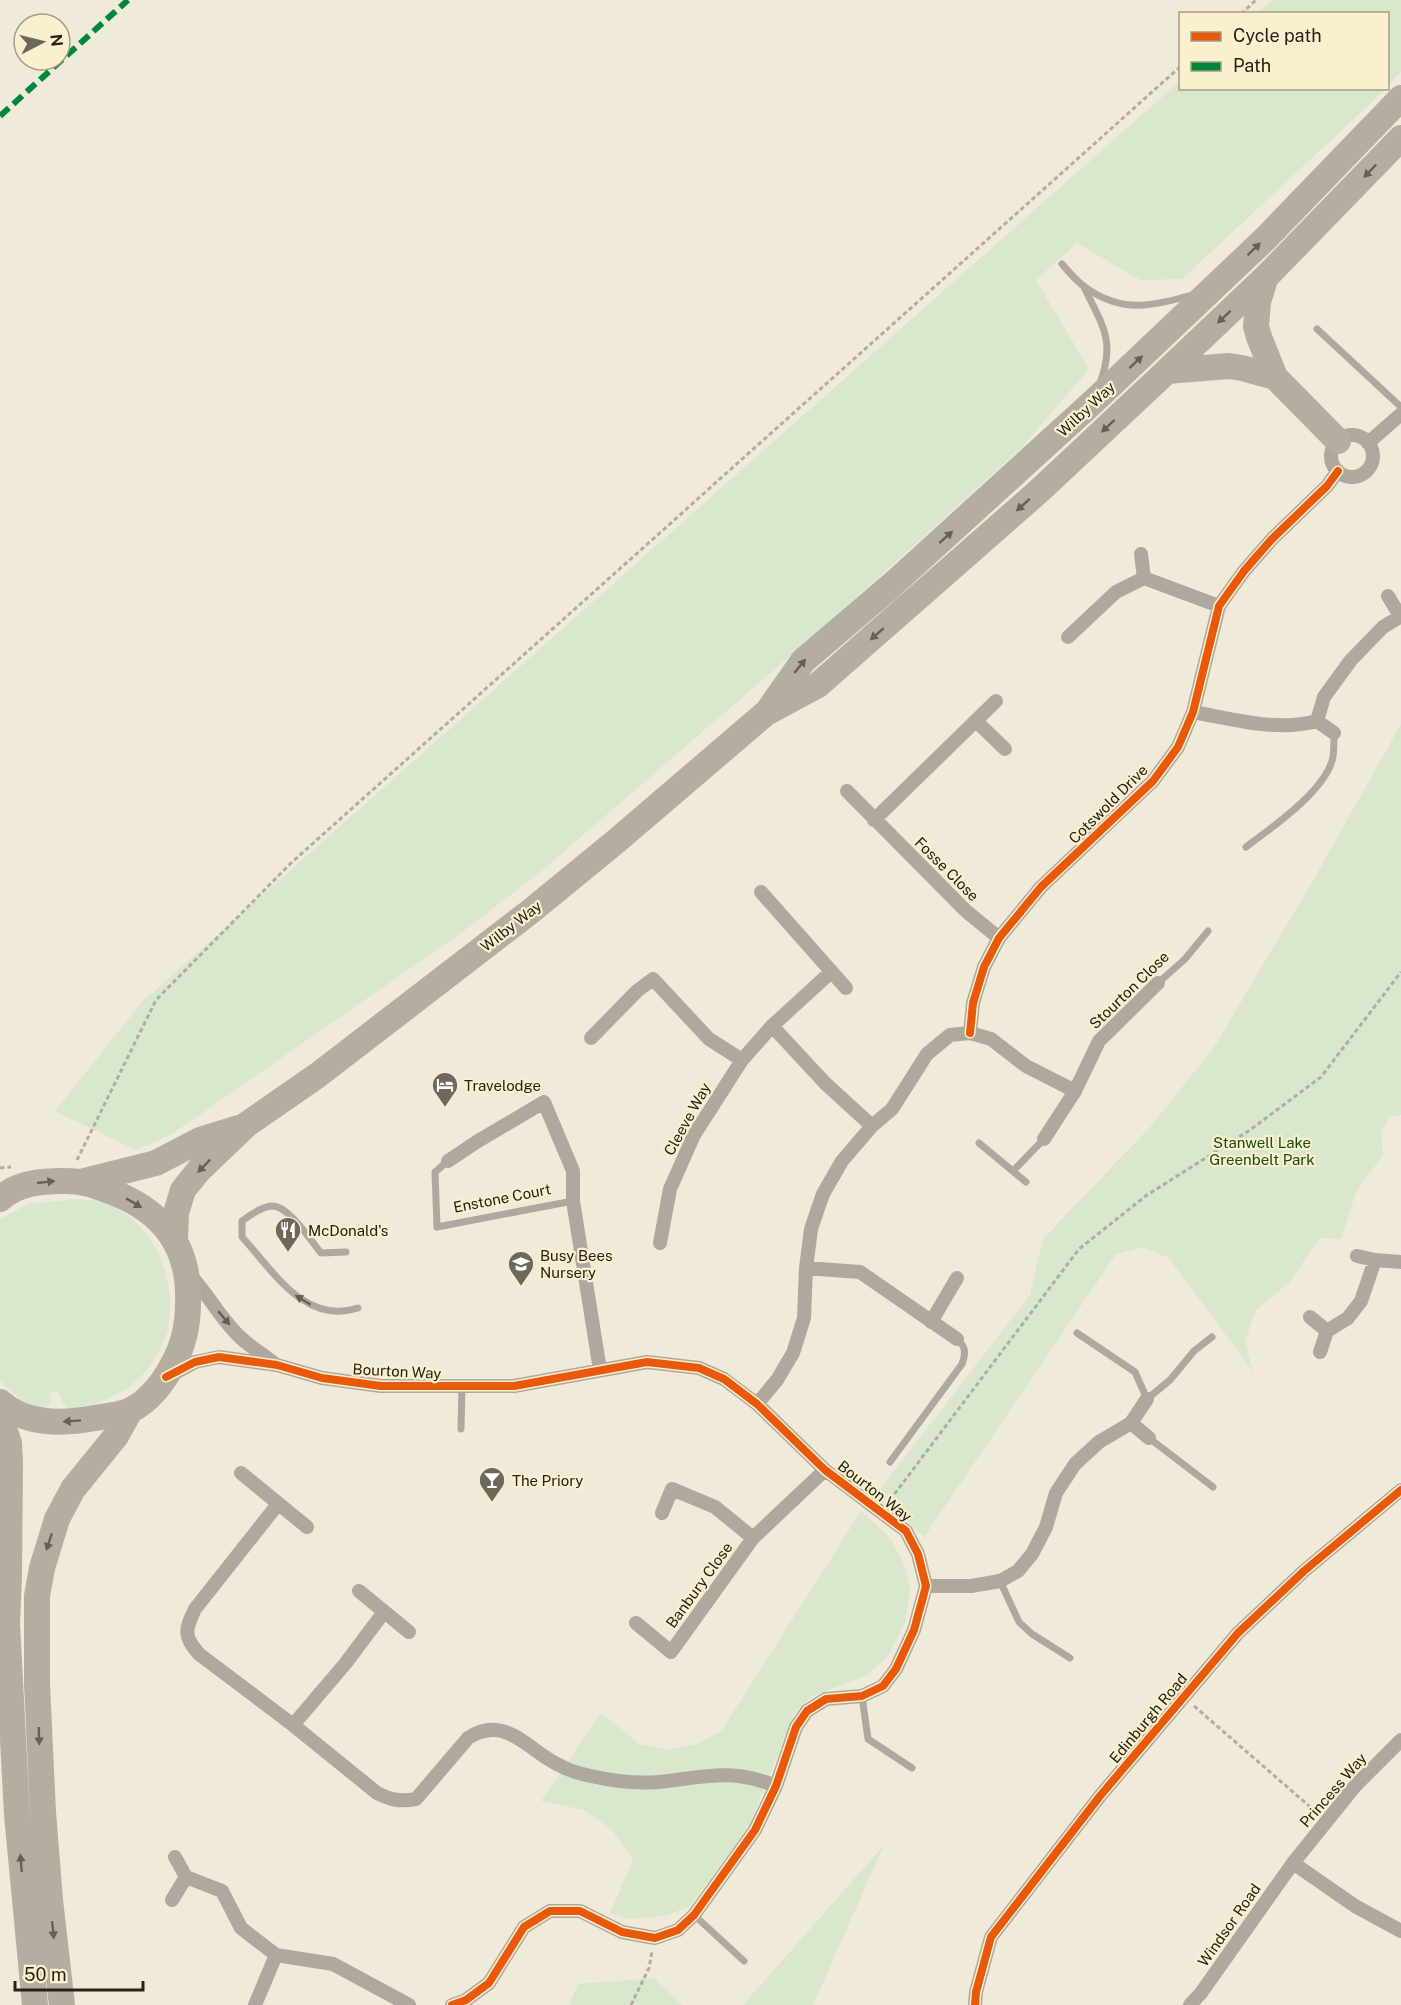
<svg xmlns="http://www.w3.org/2000/svg" width="1401" height="2005" font-family="'Public Sans',sans-serif">
<style>
.green{fill:#d9e7cc}
.lines{fill:none;stroke-linecap:round;stroke-linejoin:round}
.path{stroke:#b2aca2;stroke-width:3;stroke-dasharray:4.5 3;stroke-linecap:butt}
.lane{stroke:#afa89f;stroke-width:7}
.street{stroke:#afa89f;stroke-width:14}
.highway{stroke:#b4aea0;stroke-width:26}
.quiet{stroke:#00873e;stroke-width:6;stroke-dasharray:12 6;stroke-linecap:butt}
.cycleway-casing{stroke:#faefcf;stroke-width:11}
.cycleway{stroke:#e8590c;stroke-width:8}
.oneway{fill:#666154}
.oneway2{fill:#645e54}
.labels{text-anchor:middle;dominant-baseline:central;stroke-width:4.5;stroke-linejoin:round;paint-order:stroke}
.street-label{font-size:15px;fill:#262216;stroke:#faefcf}
.poi-label{font-size:15px;fill:#262216;stroke:#faefcf;text-anchor:start}
.park-label{font-size:15px;fill:#164e10;stroke:#faefcf}
</style>
<rect width="100%" height="100%" fill="#f0ead9"/>
<path class="green" d="M1272 0H1401V72L1388 85V14L1257 13Z
M1180 81V88L1385 89 1357 116 1182 279 1140 280 1077 243 1036 280 1089 369 1021 448 827 624 538 874 458 935 172 1134 136 1150 55 1111 142 1002Z
M1401 724V1115L1390 1116 1381 1132 1383 1155 1356 1192 1341 1239 1319 1238 1290 1282 1256 1310 1245 1341 1253 1372 1169 1258 1142 1247 1116 1254 924 1537 877 1493 1030 1295 1043 1239 1152 1125 1215 1046 1314 879Z
M77 1199C89 1200 101 1201 112 1206 134 1216 149 1235 159 1255 192 1330 149 1400 69 1409L62 1402 58 1391 50 1393 51 1402 45 1409C25 1406 14 1394 0 1381V1219L28 1204Z
M861 1511 890 1538 904 1564 910 1588 905 1622 889 1655 866 1676 812 1696 795 1712 749 1826 690 1906 666 1916 629 1919 610 1914 633 1859 612 1830 584 1810 541 1801 601 1713 639 1744 668 1750 698 1744 722 1730Z
M884 1845 813 2005H743Z
M654 1978 682 2005H569L578 1984Z"/>
<g class="lines">
<path class="path" d="M1241 14 1256 0
M77 1160 156 1000 290 864 1180 67
M0 1168 11 1167
M890 1500 1079 1249 1147 1195 1250 1130 1321 1077 1401 972
M1194 1706 1316 1812
M631 2005 649 1968 652 1951"/>
<path class="lane" d="M1062 264C1069 272 1076 281 1085 287 1122 314 1152 306 1192 295
M1084 287C1102 325 1116 340 1100 383
M1317 329 1401 407
M1246 847C1272 827 1326 791 1333 757 1334 750 1334 741 1334 733
M1158 983 1185 959 1208 931
M979 1143 1026 1182
M448 1161 435 1172 437 1227 573 1201
M1013 1171 1044 1139
M346 1252 321 1253C311 1241 288 1204 271 1206 261 1207 250 1215 242 1221V1237C274 1272 305 1325 358 1308
M1077 1333 1135 1372 1147 1399 1170 1380 1194 1351 1212 1337
M461 1429 462 1387
M1149 1438 1213 1487
M890 1462 962 1364C966 1353 966 1347 957 1339
M1000 1581 1019 1622 1032 1634 1070 1658
M862 1696 868 1739 912 1768
M694 1915 744 1961"/>
<path class="street" d="M1331 456a21 21 0 1 1 42 0a21 21 0 1 1-42 0Z
M1368 443 1401 414
M1141 554 1144 578
M1388 596 1400 616
M1068 637 1116 592 1144 578 1219 606
M1193 712C1233 719 1276 732 1317 721L1324 697 1351 660 1383 627 1401 616
M976 721 1005 749
M1317 721 1334 733
M847 791 966 911 999 938
M874 820 996 701
M761 892 846 988
M772 1026 825 1083 872 1126
M970 1033 973 1003 984 967 999 938 1041 887 1153 781 1178 747 1193 712 1219 606 1244 571 1272 539 1327 486 1338 471
M591 1038 637 991 653 979 709 1039 742 1060
M1044 1139 1075 1091 1099 1041 1158 983
M448 1161 478 1141 544 1102 573 1171V1201L600 1370
M660 1243 670 1189 694 1135 742 1060 772 1026 831 972
M1357 1256 1375 1260
M806 1268 860 1272 957 1339
M188 1273C208 1293 220 1319 241 1338 252 1348 264 1355 275 1364
M1310 1317 1327 1331 1348 1318 1361 1301 1375 1260 1401 1262
M931 1322 957 1278
M1320 1352 1327 1331
M171 1375 195 1362 219 1357 277 1365 322 1378 381 1386H514L647 1362 699 1368 724 1379 757 1404 825 1470 906 1531 918 1554 926 1586 914 1630 896 1669 883 1686 862 1696 826 1699 807 1711 796 1727 776 1786 755 1830 694 1915 678 1930 655 1938 622 1932 580 1911H550L524 1927 489 1983 466 2000 452 2005
M757 1404 777 1380 793 1353 804 1318 806 1268 811 1229 823 1194 842 1161 872 1126 892 1109 927 1054 950 1035 970 1033 991 1039 1026 1066 1075 1091
M1131 1423 1149 1438
M241 1473 307 1527
M278 1504 195 1609C185 1630 183 1636 199 1654L293 1725 377 1793C391 1800 400 1802 416 1799L468 1738C506 1713 529 1752 561 1766 570 1771 581 1774 591 1776 613 1781 636 1784 659 1782 704 1777 731 1768 776 1786
M662 1513 672 1489 715 1507 753 1538
M926 1586H971L1000 1581 1018 1571 1032 1554 1046 1527 1056 1493 1075 1464 1099 1442 1131 1423 1147 1399
M359 1591 409 1632
M636 1623 671 1652 753 1538 825 1470
M293 1725 345 1664 384 1612
M175 1857 186 1877 222 1891 241 1928 276 1955 333 1964 409 2005
M1293 1863 1355 1906 1401 1931
M172 1900 186 1877
M255 2005 276 1955
M975 2005 976 1992 991 1937 1100 1796 1238 1633 1304 1571 1401 1490
M1190 2005 1201 1993 1293 1863 1355 1786 1401 1740"/>
<path class="highway" d="M1265 279 1258 302 1256 326 1259 337 1275 377 1338 441
M1167 371 1229 366 1242 368 1275 377
M770 708 803 661 892 585 1093 402 1266 238 1401 98
M84 1181 156 1163 200 1140 239 1128
M0 1199C17 1183 41 1181 64 1181 84 1181 94 1185 112 1192 164 1212 190 1247 188 1303 188 1325 184 1345 173 1364 164 1382 149 1401 131 1410 120 1415 106 1416 95 1418 62 1424 26 1425 0 1402
M175 1238 176 1213 183 1190 199 1170 246 1125 318 1075 531 911 614 843 766 713 818 685 1039 491 1167 371 1266 277 1401 138
M0 1416 9 1443 10 1462 9 1577 7 1624 17 1815 35 2005
M62 2005 50 1900 43 1812 37 1684V1596L42 1568 57 1519 73 1489 116 1436 130 1411"/>
<path class="quiet" d="M0 116 128 0"/>
<g class="cycleway-casing">
<path id="cycleway" d="M970 1033 973 1003 984 967 999 938 1041 887 1153 781 1178 747 1193 712 1219 606 1244 571 1272 539 1327 486 1338 471
M166 1377 195 1362 219 1357 277 1365 322 1378 381 1386H514L647 1362 699 1368 724 1379 757 1404 825 1470 906 1531 918 1554 926 1586 914 1630 896 1669 883 1686 862 1696 826 1699 807 1711 796 1727 776 1786 755 1830 694 1915 678 1930 655 1938 622 1932 580 1911H550L524 1927 489 1983 466 2000 452 2005
M975 2005 976 1992 991 1937 1100 1796 1238 1633 1304 1571 1401 1490"/>
</g>
<use href="#cycleway" class="cycleway"/>
</g>
<defs><path id="oneway-solid" d="M-6-.8H1V-3.2L6.5 0L1 3.2V.8H-6Z" transform="scale(1.5)"/></defs>
<g class="oneway">
<use href="#oneway-solid" transform="translate(1370 171) rotate(134)"/>
<use href="#oneway-solid" transform="translate(1254 249) rotate(-44)"/>
<use href="#oneway-solid" transform="translate(1224 317) rotate(137)"/>
<use href="#oneway-solid" transform="translate(1136 362) rotate(-43)"/>
<use href="#oneway-solid" transform="translate(1108 426) rotate(137)"/>
<use href="#oneway-solid" transform="translate(1023 505) rotate(138)"/>
<use href="#oneway-solid" transform="translate(946 537) rotate(-42)"/>
<use href="#oneway-solid" transform="translate(877 634) rotate(139)"/>
<use href="#oneway-solid" transform="translate(800 666) rotate(-51)"/>
<use href="#oneway-solid" transform="translate(204 1166) rotate(134)"/>
<use href="#oneway-solid" transform="translate(46 1182) rotate(-6)"/>
<use href="#oneway-solid" transform="translate(134 1203) rotate(31)"/>
<use href="#oneway-solid" transform="translate(72 1421) rotate(176)"/>
<use href="#oneway-solid" transform="translate(49 1542) rotate(108)"/>
<use href="#oneway-solid" transform="translate(39 1736) rotate(88)"/>
<use href="#oneway-solid" transform="translate(21 1863) rotate(-95)"/>
<use href="#oneway-solid" transform="translate(53 1930) rotate(84)"/>
</g>
<g class="oneway2">
<use href="#oneway-solid" transform="translate(303 1300) rotate(-148)"/>
<use href="#oneway-solid" transform="translate(224 1318) rotate(50)"/>
</g>
<defs>
<g id="hotel-pin" transform="scale(1.35)"><path d="M0 17L-7.5 6A9.5 9.5 0 1 1 7.5 6Z" fill="#6d685a" stroke="#faefcf"/><path d="M-6-4.5h1.5V1H6V5H4.5V3h-9V5H-6ZM-4 0a1.8 1.8 0 1 1 3.6 0ZM.5 0V-2.5h3Q6-2.5 6 0Z" fill="#fff"/></g>
<g id="restaurant-pin" transform="scale(1.35)"><path d="M0 17L-7.5 6A9.5 9.5 0 1 1 7.5 6Z" fill="#6d685a" stroke="#faefcf"/><path d="M-5-6h1v4h1v-4h1v4h1v-4h1v5L-1.5 .5V6h-2V.5L-5-1ZM5-6V6H3V1.5H1.5Q1.5-4 5-6Z" fill="#fff"/></g>
<g id="school-pin" transform="scale(1.35)"><path d="M0 17L-7.5 6A9.5 9.5 0 1 1 7.5 6Z" fill="#6d685a" stroke="#faefcf"/><path d="M0-5L7-2L0 1L-7-2ZM-4 1L0 2.5L4 1V4Q0 6-4 4Z" fill="#fff"/></g>
<g id="bar-pin" transform="scale(1.35)"><path d="M0 17L-7.5 6A9.5 9.5 0 1 1 7.5 6Z" fill="#6d685a" stroke="#faefcf"/><path d="M-6-5H6L.8 .8V4.5H3.5V6h-7V4.5H-.8V.8Z" fill="#fff"/></g>
</defs>
<g fill-rule="evenodd">
<use href="#hotel-pin" x="445" y="1085"/>
<use href="#restaurant-pin" x="288" y="1230"/>
<use href="#school-pin" x="521" y="1264"/>
<use href="#bar-pin" x="492" y="1480"/>
</g>
<g class="labels">
<g class="street-label">
<text transform="translate(1086 409) rotate(-43)">Wilby Way</text>
<text transform="translate(1108 804) rotate(-45)">Cotswold Drive</text>
<text transform="translate(947 869) rotate(45)">Fosse Close</text>
<text transform="translate(511 926) rotate(-38)">Wilby Way</text>
<text transform="translate(1129 990) rotate(-44)">Stourton Close</text>
<text transform="translate(687 1119) rotate(-61)">Cleeve Way</text>
<text transform="translate(502 1198) rotate(-11)">Enstone Court</text>
<text transform="translate(397 1371) rotate(3)">Bourton Way</text>
<text transform="translate(875 1491) rotate(38)">Bourton Way</text>
<text transform="translate(699 1585) rotate(-54)">Banbury Close</text>
<text transform="translate(1148 1718) rotate(-50)">Edinburgh Road</text>
<text transform="translate(1333 1790) rotate(-49)">Princess Way</text>
<text transform="translate(1229 1925) rotate(-55)">Windsor Road</text>
</g>
<g class="poi-label">
<text x="464" y="1085">Travelodge</text>
<text x="308" y="1230">McDonald's</text>
<text x="540" y="1255">Busy Bees<tspan x="540" dy="17">Nursery</tspan></text>
<text x="512" y="1480">The Priory</text>
</g>
<g class="park-label">
<text x="1262" y="1142">Stanwell Lake<tspan x="1262" dy="17">Greenbelt Park</tspan></text>
</g>
</g>
<rect x="1179" y="12" width="210" height="78" fill="#faefcf" stroke="#a59d85" stroke-width="1.5"/>
<rect x="1191" y="32" width="30" height="9" fill="#e8590c" stroke="#a59d85" stroke-width="1.5"/>
<text x="1233" y="42" font-size="18" fill="#262216">Cycle path</text>
<rect x="1191" y="62" width="30" height="9" fill="#00873e" stroke="#a59d85" stroke-width="1.5"/>
<text x="1233" y="72" font-size="18" fill="#262216">Path</text>
<g transform="translate(42 42) rotate(83)"><circle r="28" fill="#faefcf" stroke="#a59d85" stroke-width="1.5"/>
<path d="M0-4.5L10 22L0 15L-10 22Z" fill="#6d685a"/>
<text y="-9" font-size="16" font-weight="bold" text-anchor="middle" fill="#262216">N</text>
</g>
<path d="M15 1981v9h128v-9" fill="none" stroke="#262216" stroke-width="3"/>
<text x="24" y="1981" font-size="18" fill="#262216" stroke="#faefcf" stroke-width="4.5" paint-order="stroke">50 m</text>
</svg>
